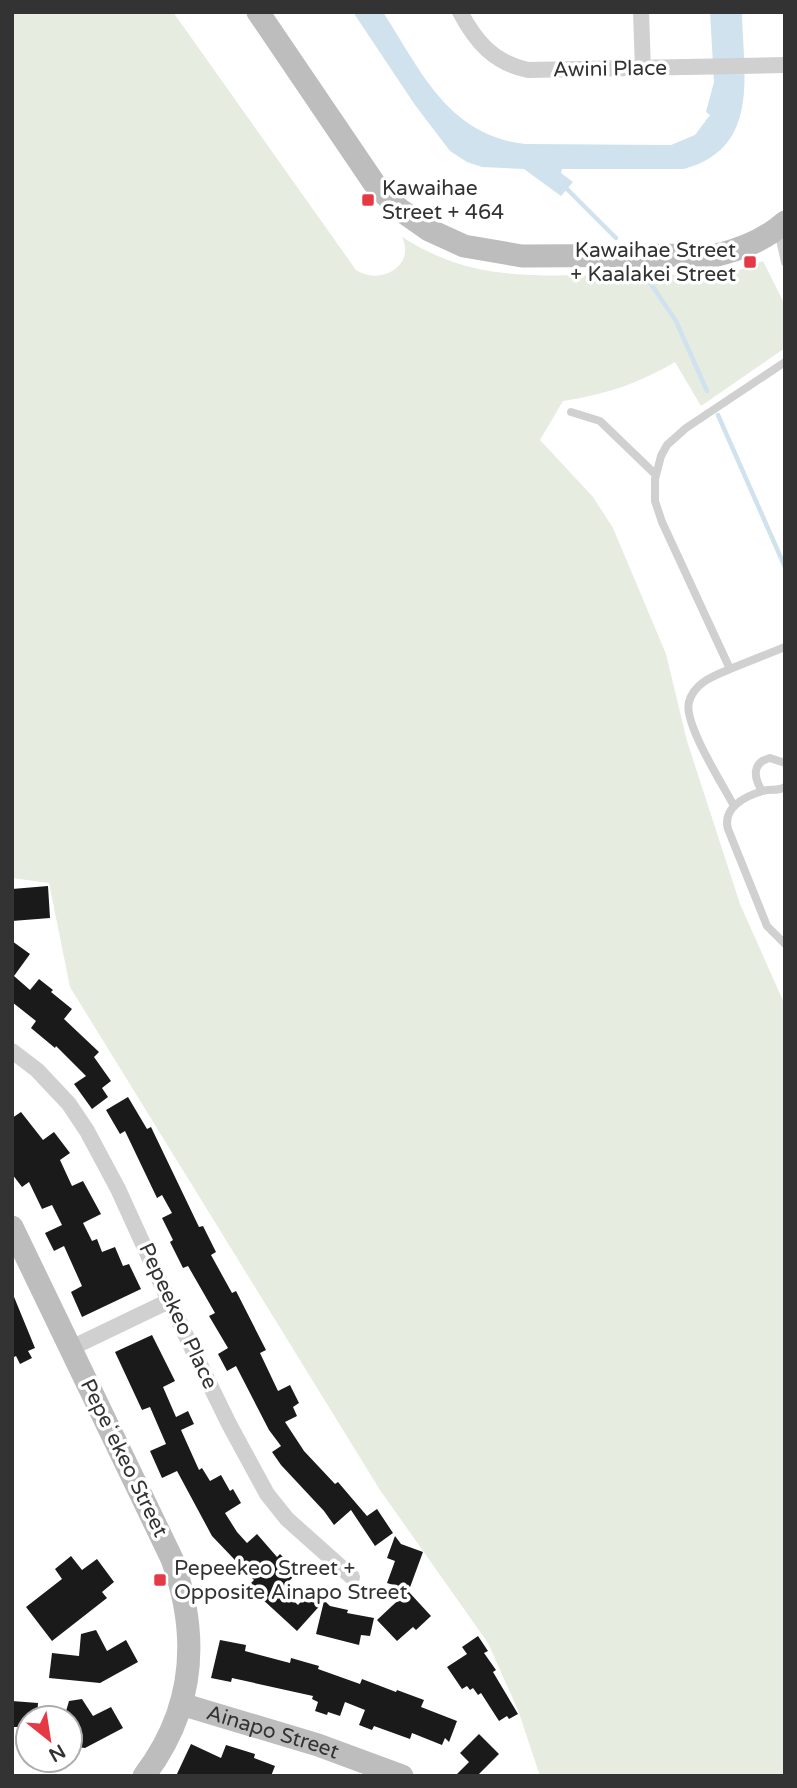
<svg xmlns="http://www.w3.org/2000/svg" width="797" height="1788" font-family="'Varela Round',sans-serif">
<style>
.green{fill:#e6ecdf}
.water{fill:#cfe2ee}
.lines{fill:none;stroke-linecap:round;stroke-linejoin:round}
.stream{stroke:#cfe2ee;stroke-width:4.5}
.building{fill:#1a1a1a}
.lane{stroke:#d0d0d0;stroke-width:8}
.street{stroke:#d0d0d0;stroke-width:16}
.secondary{stroke:#bdbdbd;stroke-width:23}
.poi-dot{fill:#e63946;stroke:#fff;stroke-width:2.5}
.labels{text-anchor:middle;dominant-baseline:central;stroke-width:7;stroke-linejoin:round;paint-order:stroke}
.street-label{font-size:21px;fill:#333;stroke:#fff}
.poi-label{font-size:21px;fill:#333;stroke:#fff;text-anchor:start}
</style>
<rect width="100%" height="100%" fill="#fff"/>
<path class="green" d="M12 12H173L356 270C380 286 416 266 402 237 466 278 521 276 594 275 636 275 677 275 719 274L737 271 763 261 785 305V348L701 406 675 362C640 383 604 395 563 401L540 440 593 497 613 528 666 654 687 741 740 904 785 1005V1776H540L518 1710 488 1643 380 1490 70 987 49 883 12 878Z"/>
<path class="water" d="M353 12H383C421 71 448 135 525 144L671 145 695 135 710 115 706 112 714 82 710 12H742C743 75 761 148 684 169H562L561 173 573 182 561 196 524 169 482 167 467 162 450 151 415 105Z"/>
<g class="lines">
<path class="stream" d="M567 189 616 238
M643 272 676 321 707 391
M718 415 785 567"/>
</g>
<path class="building" d="M48 886 50 918 12 921V889Z
M12 941 30 954 14 976 30 990 39 979 53 990 51 992 72 1009 64 1019 99 1052 94 1057 111 1081 102 1088 108 1097 92 1109 74 1084 86 1076 56 1046 55 1048 31 1028 36 1021 12 1002Z
M128 1097 147 1129 151 1127 199 1227 203 1226 216 1252 211 1255 232 1293 236 1291 266 1350 260 1353 278 1391 290 1385 299 1403 293 1407 297 1416 285 1422 304 1451 335 1484 338 1482 367 1516 377 1509 393 1533 375 1546 351 1510 334 1525 324 1511 281 1465 272 1452 281 1446 269 1430 236 1366 227 1371 218 1354 228 1348 209 1316 215 1313 188 1266 183 1268 170 1242 173 1240 162 1218 172 1213 162 1195 157 1198 125 1131 120 1134 106 1110Z
M21 1112 43 1140 54 1132 70 1153 60 1160 72 1186 83 1181 101 1214 83 1223 92 1241 97 1239 102 1252 115 1247 123 1266 129 1264 141 1289 82 1317 71 1292 82 1286 64 1246 54 1251 45 1233 62 1225 52 1205 42 1209 29 1182 22 1187 12 1174V1118Z
M12 1292 35 1348 28 1351 32 1358 20 1364 16 1356 12 1358Z
M152 1335 175 1381 163 1387 176 1417 188 1411 194 1424 181 1430 199 1470 202 1468 210 1481 221 1475 230 1491 233 1489 241 1503 225 1513 237 1532 247 1543 257 1534 277 1557 280 1554 290 1564 285 1569 293 1577 281 1589 298 1605 312 1589 330 1606 348 1610 347 1613 374 1618 370 1636 361 1635 359 1645 316 1634 324 1601 297 1631 248 1586 254 1580 212 1536 177 1471 162 1478 150 1451 166 1444 150 1407 142 1410 115 1352Z
M395 1536 401 1544 423 1552 409 1590 387 1583 395 1561 387 1558Z
M71 1556 82 1570 97 1559 114 1582 102 1592 107 1598 52 1641 26 1607 62 1579 55 1569Z
M408 1591 431 1616 416 1630 413 1627 397 1641 377 1620Z
M96 1630 107 1651 126 1640 138 1662 100 1683 49 1678 52 1653 79 1656 81 1634Z
M478 1636 488 1651 484 1653 496 1670 493 1672 518 1714 509 1719 507 1716 499 1721 481 1693 478 1695 473 1688 470 1690 467 1686 462 1689 447 1667 467 1654 462 1647Z
M220 1640 246 1645 245 1651 290 1663 291 1658 319 1666 318 1669 360 1684 362 1679 396 1692 397 1690 424 1700 421 1707 457 1721 449 1742 445 1738 442 1745 412 1733 410 1739 374 1726 372 1730 359 1725 365 1710 345 1702 340 1716 328 1712 327 1715 315 1711 318 1702 312 1699 313 1696 232 1678 231 1682 211 1678Z
M82 1699 93 1716 111 1707 123 1728 85 1748 70 1746V1718H64L69 1701Z
M12 1701 38 1703 37 1718H28V1727H12Z
M479 1734 499 1754 477 1776H455L469 1762 460 1753Z
M191 1744 221 1758 226 1745 255 1754 254 1758 275 1766 271 1776H176Z"/>
<g class="lines">
<path class="lane" d="M778 231 785 262
M571 412 600 421 656 475
M730 669 785 647
M785 787C777 792 771 788 763 791 745 796 722 808 728 829L767 926 785 944
M762 791C754 778 751 763 770 758L785 763
M734 806C723 785 683 723 689 702 694 683 713 676 730 669L662 522 655 501V479L661 456 667 445 686 428 785 362"/>
<path class="street" d="M460 12C476 42 494 63 528 70L785 65
M641 12 643 69
M12 1051 37 1070 69 1104 87 1131 118 1189 169 1301 229 1424 267 1494 287 1519 352 1577
M71 1348 169 1301"/>
<g class="secondary">
<path d="M258 12 374 183 399 209 429 230 464 246 522 256 717 255C742 249 765 240 785 222"/>
<path d="M12 1227 172 1559C200 1636 195 1709 144 1776"/>
<path id="s1" d="M181 1704 318 1745 402 1776"/>
</g>
</g>
<g class="poi-dot">
<rect x="361" y="193" width="14" height="14" rx="3.5"/>
<rect x="743" y="255" width="14" height="14" rx="3.5"/>
<rect x="153" y="1573" width="14" height="14" rx="3.5"/>
</g>
<g class="labels">
<g class="street-label">
<text transform="translate(610 69) rotate(-1)">Awini Place</text>
<text transform="translate(178 1316) rotate(65)">Pepeekeo Place</text>
<text transform="translate(124 1458) rotate(64)">Pepeʻekeo Street</text>
<text stroke="none"><textPath href="#s1" startOffset="96">Ainapo Street</textPath></text>
</g>
<g class="poi-label">
<text x="382" y="188">Kawaihae<tspan x="382" dy="24">Street + 464</tspan></text>
<text x="736" y="250" text-anchor="end">Kawaihae Street<tspan x="736" dy="24">+ Kaalakei Street</tspan></text>
<text x="174" y="1568">Pepeekeo Street +<tspan x="174" dy="24">Opposite Ainapo Street</tspan></text>
</g>
</g>
<rect width="797" height="1788" fill="none" stroke="#333333" stroke-width="28"/>
<g transform="translate(49 1739) rotate(150)"><circle r="33" fill="#ffffff" stroke="#adadad" stroke-width="2"/>
<path d="M0-5L12 26L0 18L-12 26Z" fill="#e63946"/>
<text y="-10" font-size="19" font-weight="bold" text-anchor="middle" fill="#333333">N</text>
</g>
</svg>
